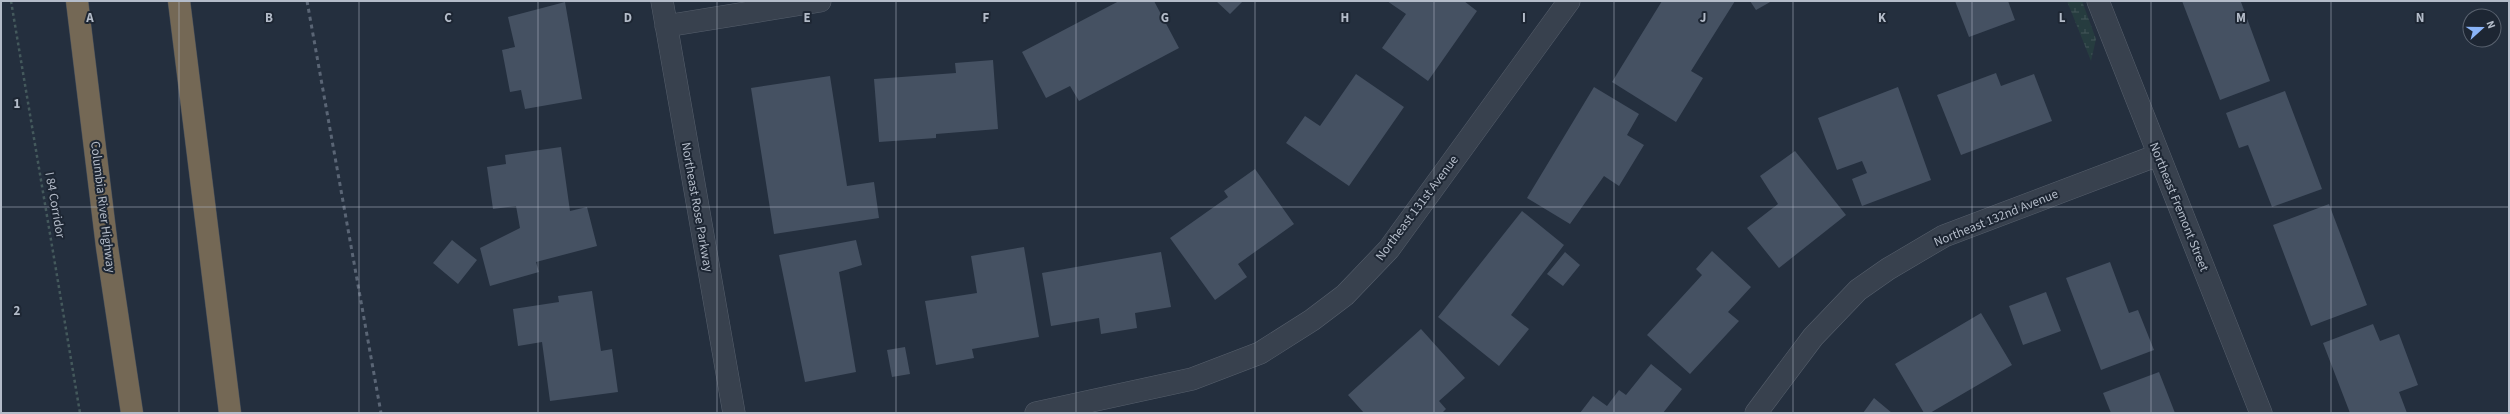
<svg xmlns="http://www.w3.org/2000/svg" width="2510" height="414" font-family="'Source Sans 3',sans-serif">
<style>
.wetland{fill:url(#wetland-marsh)}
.building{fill:#455162}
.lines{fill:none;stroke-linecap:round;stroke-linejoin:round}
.minor-casing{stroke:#565f6c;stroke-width:23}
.tertiary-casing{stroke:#565f6c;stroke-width:23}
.motorway-casing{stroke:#434c59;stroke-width:23}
.path{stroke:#44595c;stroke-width:2.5;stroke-dasharray:3 3;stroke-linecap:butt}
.minor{stroke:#38414e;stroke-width:22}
.tertiary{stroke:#38414e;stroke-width:22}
.motorway{stroke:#746855;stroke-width:22}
.rail{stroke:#5a6575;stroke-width:3;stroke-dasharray:4 4;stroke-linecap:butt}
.grid{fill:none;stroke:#b4bcc9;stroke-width:1;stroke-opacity:0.55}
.labels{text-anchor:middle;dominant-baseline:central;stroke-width:4;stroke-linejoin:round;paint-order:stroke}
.street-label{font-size:13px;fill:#b4bcc9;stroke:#1d2633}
.grid-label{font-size:13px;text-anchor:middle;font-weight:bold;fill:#b4bcc9;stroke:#1d2633;stroke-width:4;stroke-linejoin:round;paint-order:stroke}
</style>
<defs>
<pattern id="wetland-marsh" width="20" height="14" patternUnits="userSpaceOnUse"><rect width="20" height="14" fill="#263c3f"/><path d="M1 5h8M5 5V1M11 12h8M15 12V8" fill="none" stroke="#435659"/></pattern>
</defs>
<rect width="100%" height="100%" fill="#242f3e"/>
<path class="wetland" d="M2067 1H2082L2096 39 2091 61Z"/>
<path class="building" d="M1119 1H1154L1179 48 1079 101 1070 86 1046 98 1022 52Z
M1216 1H1243L1230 14Z
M1387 1H1464L1477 11 1428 81 1382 48 1406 14Z
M1662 1H1735L1691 71 1703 78 1676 122 1612 82Z
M1750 1H1772L1756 10Z
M1955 1H2008L2015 20 1969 37Z
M2182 1H2244L2241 2 2270 81 2220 100Z
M565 2 582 99 525 109 521 90 510 92 502 50 515 47 508 17Z
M993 60 998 129 936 134V138L879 142 874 79 956 73 955 63Z
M1996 73 2001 86 2034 74 2052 121 1961 155 1937 95Z
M1356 74 1404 107 1349 186 1286 143 1305 116 1320 126Z
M830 76 847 186 874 182 879 218 774 234 751 88Z
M1594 87 1639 114 1627 135 1644 145 1619 186 1604 176 1570 224 1527 198Z
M1898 87 1931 180 1862 206 1852 179 1867 173 1862 161 1837 170 1818 118Z
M2285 91 2322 189 2272 207 2248 145 2239 148 2226 113Z
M561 147 570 211 587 207 597 246 536 262 539 272 490 286 480 248 520 228 516 206 493 209 487 167 506 164 505 155Z
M1795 151 1846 215 1779 268 1747 228 1778 204 1760 176Z
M1255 169 1294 224 1238 264 1247 277 1215 300 1170 238 1228 197 1224 191Z
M2329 204 2367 305 2311 326 2273 225Z
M1522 211 1564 245 1511 315 1529 329 1499 366 1438 317Z
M452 240 477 260 458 284 433 263Z
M856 240 862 265 839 272 856 372 805 382 779 255Z
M1024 247 1039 337 972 349 974 358 936 365 925 301 977 293 971 256Z
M1712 251 1751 287 1728 312 1739 321 1690 374 1647 335 1702 275 1696 269Z
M1161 252 1171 307 1135 313 1137 328 1101 334 1099 318 1051 326 1042 273Z
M1565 252 1580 265 1563 286 1547 274Z
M2110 262 2129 313 2138 310 2154 350 2101 370 2066 278Z
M592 291 601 351 612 349 618 392 550 401 542 342 518 346 513 309 559 302 558 296Z
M2046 292 2061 331 2023 345 2009 306Z
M1981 313 2012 365 1930 413H1924L1895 364Z
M2373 324 2380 341 2399 334 2418 385 2399 392 2407 413H2350L2323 343Z
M1421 329 1465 378 1439 401 1446 409 1442 413H1364L1348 395Z
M905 347 910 374 892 377 887 350Z
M1651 364 1682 389 1663 413H1580L1593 396 1607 406 1619 390 1626 395Z
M2159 372 2175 413H2111L2103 393Z
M1874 398 1892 413H1863Z"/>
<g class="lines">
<g class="minor-casing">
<path id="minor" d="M662 1 734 413
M666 26 820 1
M1036 413 1192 379 1260 353 1312 320 1345 295 1389 249 1569 1
M1756 413 1813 337 1858 290 1888 269 1944 236 2158 155"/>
</g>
<g class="tertiary-casing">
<path id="tertiary" d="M2098 1 2261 413"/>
</g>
<g class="motorway-casing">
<path id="motorway" d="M77 1 107 247 132 413
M179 1 230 413"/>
</g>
<path class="path" d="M11 1 80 413"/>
<use href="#minor" class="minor"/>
<use href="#tertiary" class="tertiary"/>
<use href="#motorway" class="motorway"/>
<path class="rail" d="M307 1 381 413"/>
</g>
<path class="grid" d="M179 1V413M359 1V413M538 1V413M717 1V413M896 1V413M1076 1V413M1255 1V413M1434 1V413M1614 1V413M1793 1V413M1972 1V413M2151 1V413M2331 1V413M1 207H2509"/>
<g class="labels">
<g class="street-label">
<text transform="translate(55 205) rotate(80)">I 84 Corridor</text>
<text transform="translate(103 207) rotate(83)">Columbia River Highway</text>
<text transform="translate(697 207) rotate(80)">Northeast Rose Parkway</text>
<text transform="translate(2179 207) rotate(68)">Northeast Fremont Street</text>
<text transform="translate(1417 208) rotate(-53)">Northeast 131st Avenue</text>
<text transform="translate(1996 218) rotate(-22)">Northeast 132nd Avenue</text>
</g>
</g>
<g class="grid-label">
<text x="90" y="22">A</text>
<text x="269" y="22">B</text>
<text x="448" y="22">C</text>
<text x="628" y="22">D</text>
<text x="807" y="22">E</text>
<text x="986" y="22">F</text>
<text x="1165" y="22">G</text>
<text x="1345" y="22">H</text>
<text x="1524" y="22">I</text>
<text x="1703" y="22">J</text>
<text x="1882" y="22">K</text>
<text x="2062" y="22">L</text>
<text x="2241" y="22">M</text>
<text x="2420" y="22">N</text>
<text x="17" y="108">1</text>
<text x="17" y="315">2</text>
</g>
<rect width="2510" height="414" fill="none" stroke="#b4bcc9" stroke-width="4"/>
<g transform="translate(2482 28) rotate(69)"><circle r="19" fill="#1d2633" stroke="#59626f"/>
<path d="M0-3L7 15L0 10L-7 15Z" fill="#8ab4f8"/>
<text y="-6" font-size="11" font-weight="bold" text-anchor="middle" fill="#b4bcc9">N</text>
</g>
</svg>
